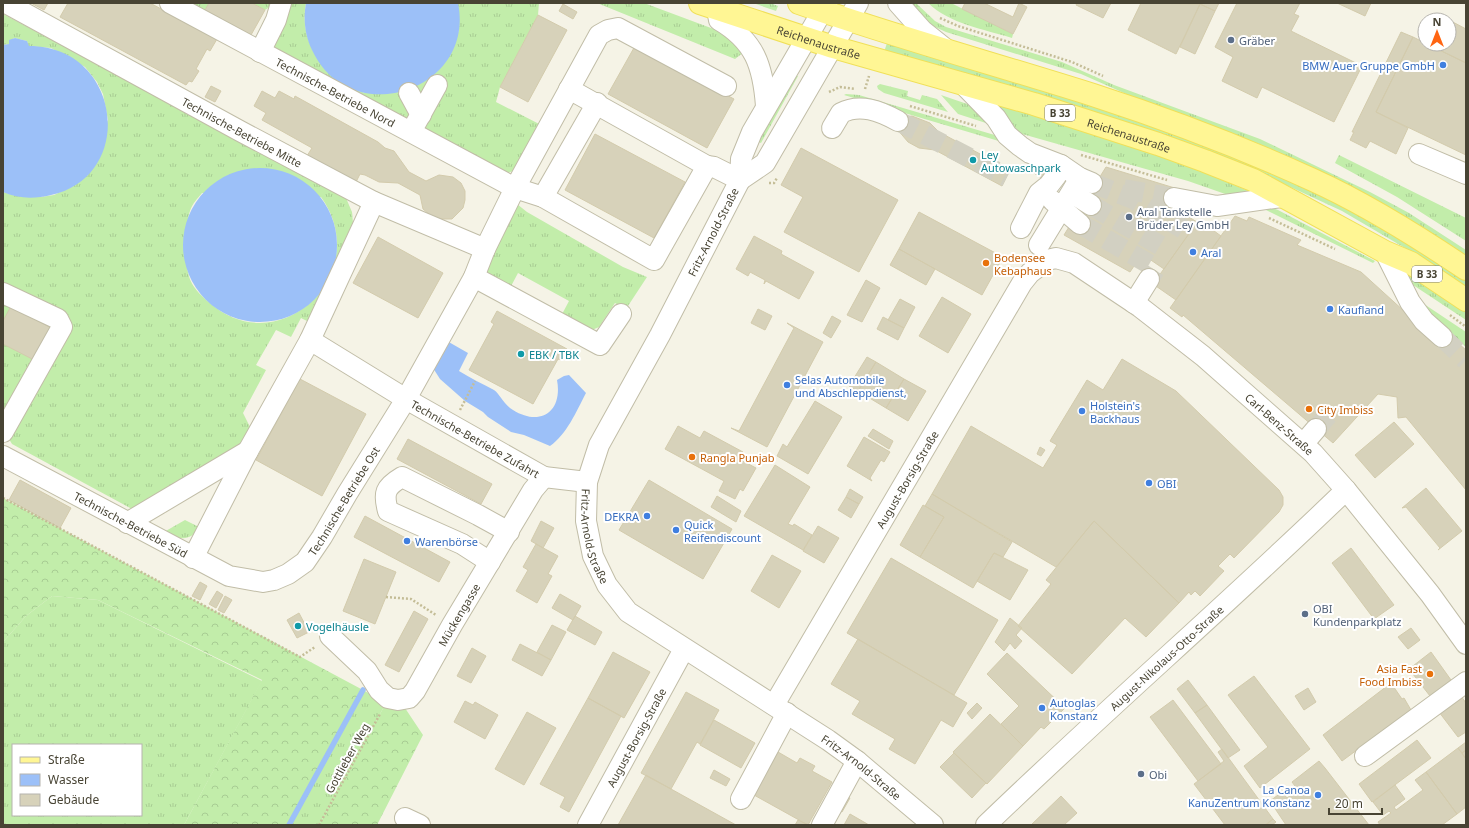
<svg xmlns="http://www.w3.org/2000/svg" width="1469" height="828" font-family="'Noto Sans',sans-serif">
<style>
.grass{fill:url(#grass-tufts);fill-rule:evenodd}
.forest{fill:url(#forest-crowns)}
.water{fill:#9cc0f8}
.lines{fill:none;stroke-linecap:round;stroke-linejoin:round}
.stream{stroke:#9cc0f8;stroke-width:5.5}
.building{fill:#d7d2ba;stroke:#d3cbac}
.minor-tunnel{stroke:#d2d0c2;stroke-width:20;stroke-dasharray:20 10;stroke-linecap:butt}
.minor-casing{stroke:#c1bda7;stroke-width:22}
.major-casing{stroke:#f0e059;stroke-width:24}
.path{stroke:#c4bd97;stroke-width:2.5;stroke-dasharray:2 2;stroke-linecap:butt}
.minor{stroke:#fff;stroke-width:20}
.major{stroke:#fff694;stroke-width:22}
.service-dot{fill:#5c6f8a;stroke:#fff;stroke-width:1.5}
.shop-dot{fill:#3f7fe0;stroke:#fff;stroke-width:1.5}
.culture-dot{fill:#0f9aa8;stroke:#fff;stroke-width:1.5}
.food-dot{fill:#e8710a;stroke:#fff;stroke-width:1.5}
.labels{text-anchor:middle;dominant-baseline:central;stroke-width:4;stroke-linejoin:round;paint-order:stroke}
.shield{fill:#fff;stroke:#7f7c71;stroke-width:1}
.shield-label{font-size:10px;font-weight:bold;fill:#484434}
.service-label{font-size:11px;fill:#4e5e75;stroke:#fff;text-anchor:start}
.street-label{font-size:11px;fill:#484434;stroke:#fff}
.shop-label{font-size:11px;fill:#366cbe;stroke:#fff;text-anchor:start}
.culture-label{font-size:11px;fill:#0d838f;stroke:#fff;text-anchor:start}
.food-label{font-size:11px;fill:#c56008;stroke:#fff;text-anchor:start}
</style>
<defs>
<pattern id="grass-tufts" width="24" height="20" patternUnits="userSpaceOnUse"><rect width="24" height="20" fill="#c2edaa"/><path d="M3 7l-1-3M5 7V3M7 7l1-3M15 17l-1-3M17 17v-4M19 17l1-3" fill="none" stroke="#a8cc93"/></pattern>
<pattern id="forest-crowns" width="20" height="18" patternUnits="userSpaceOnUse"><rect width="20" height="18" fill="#c2edaa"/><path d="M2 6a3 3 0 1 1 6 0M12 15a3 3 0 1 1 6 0" fill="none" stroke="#a8cc93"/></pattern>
</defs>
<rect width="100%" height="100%" fill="#f5f3e6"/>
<path class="grass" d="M185 3H209L205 10 251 35 250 36Z
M252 3H276L265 10Z
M289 3H306C298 45 327 81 365 93L450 55 459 30 458 3H539L538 15 500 87 496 102 545 127 518 170 502 174 275 52 272 45Z
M597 3H644L719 31 727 35 744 52 735 59Z
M753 3H770L778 6 776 11Z
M908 3 917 4 935 21 946 27 1062 62 1114 85 1260 139 1370 192 1409 213 1466 250V257L1327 176 1259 144 1133 97 1081 74 946 32 933 26Z
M928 3H951L1013 34 1012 38C983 29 950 24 928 3Z
M3 14 300 171 346 198 352 212 353 223 342 269 311 323 301 318 291 337 276 330 256 365 266 370 243 413 251 429 236 452 132 509 12 444 9 439 67 327 3 292V192L17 196 41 197 54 195 73 186 108 120 103 94 97 82 85 67 51 48 28 46 27 41 14 38 10 44 3 45ZM202 193 321 197C375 272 280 364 210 303 191 287 186 278 187 253 188 242 186 221 190 211 192 204 198 198 202 193Z
M887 43 1122 115 1246 160 1344 206 1425 253 1466 280V288L1422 258 1342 211 1245 166 884 52Z
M793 74 798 76 761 143 756 141Z
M880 84 908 91 907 96 920 100 922 95 937 99 948 112 884 93 878 89 877 86Z
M846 94 859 95 998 136 1002 142 844 95Z
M941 95 973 106 989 124 958 114Z
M995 103 1164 156 1251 192 1231 196 1188 181 1015 132Z
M1339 155 1466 218V241L1397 197 1335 163Z
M517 204 527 212 623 267 647 277 626 309 615 303 599 327 592 330 560 318 569 301 518 273 509 290 484 272Z
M1260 207H1270L1278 210 1375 261 1373 263Z
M1405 272 1466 312V320L1410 283Z
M3 297 57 326 3 422Z
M185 520 199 527C190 543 178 539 164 532Z
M52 596 98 600 262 681 184 825H3V642L26 616ZM13 745H141V815H13Z
M363 690 386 703 319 825H289Z"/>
<path class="forest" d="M1418 300 1466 332V347L1446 329 1443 331Z
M3 498 363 690 288 825H184L262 680 98 600 52 596 26 616 3 642Z
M386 703 405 708 423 735 377 825H319Z"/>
<path class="water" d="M306 3H458C476 91 350 132 312 50 305 36 303 19 306 3Z
M15 38 27 41 29 46C122 46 137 176 51 195 35 199 18 199 3 192V45L9 44V40Z
M183 245a77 77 0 1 1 154 0a77 77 0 1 1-154 0Z
M447 341 468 353 459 371C470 378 483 384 494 390 500 394 503 404 513 410 540 427 563 412 557 380L564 376 569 375 586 393C576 412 567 434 550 446L524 435 511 432 488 417 483 412 465 401 440 379 433 368Z"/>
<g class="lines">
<path class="stream" d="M289 825 363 690"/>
</g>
<path class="building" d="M31 3H48L44 10Z
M68 3H150L217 39 210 51 207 49 196 69 199 71 192 82 189 81 186 85 60 17Z
M209 3H252L265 10 251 35 205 10Z
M965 3H984L1013 17 1019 3 1027 7 1013 34 962 9Z
M1077 3H1111L1103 18 1076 5Z
M1141 3 1200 4 1176 54 1128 30Z
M1201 3H1219L1215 11 1200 4Z
M1237 3H1300L1294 14 1299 16 1291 31 1362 66 1334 122 1262 87 1257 98 1222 81 1233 57 1215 47Z
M1337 3H1371L1365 16Z
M563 4 577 12 573 19 559 11Z
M1200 4 1215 11 1195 54 1180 47Z
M538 15 567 30 528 102 500 87Z
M1440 16 1448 20H1438Z
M1449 20 1466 29V63L1427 44H1449Z
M1401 32 1413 37 1376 112 1408 128 1396 154 1370 141 1366 148 1350 140 1354 132H1352Z
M1413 37 1466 63V155L1376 112Z
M635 46 734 99 707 148 608 94Z
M211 86 221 91 215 102 205 97Z
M262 91 275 98 279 91 294 99 295 96 378 142 385 148 394 151 409 172 426 181 439 175 453 177 461 183 465 191V200L463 208 452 219H435L423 209 420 195 398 183 379 182 365 175 360 174 354 186 305 159 312 148 262 120 266 113 254 106Z
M912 116 930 123 939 132 1010 170 1002 186 935 150 919 148 908 142 897 129 903 117Z
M595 134 685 182 654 238 565 190Z
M801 148 898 200 859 272 784 232 803 197 781 185Z
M1038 167 1047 172 1043 179 1034 173Z
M1106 167 1178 189 1169 205 1197 222 1164 269 1142 254 1130 272 1064 235Z
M919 212 1003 257 982 295 899 249Z
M1235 216 1247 221 1249 217 1301 240 1297 245 1361 272 1438 342 1446 333 1466 350V490L1406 417 1398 418 1397 397 1378 394 1333 443 1183 315 1182 317 1170 308Z
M1199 220 1221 236 1176 300 1153 284Z
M754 236 782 251 781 254 814 272 799 299 766 281 764 284 765 280 750 272 748 276 736 269Z
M378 237 443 273 418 318 353 283Z
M899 249 935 269 926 285 890 265Z
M866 280 880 288 862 322 847 315Z
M942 297 971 314 948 353 919 336Z
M900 299 915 307 904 328 888 320Z
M11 306 51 328 34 360 3 344V321Z
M758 309 772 316 765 330 751 323Z
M497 311 567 349 561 360 558 359 533 404 469 370 494 324 491 322Z
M832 316 841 321 831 338 823 333Z
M883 317 904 328 898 340 877 329Z
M787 323 823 342 767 447 731 428 739 431 794 328Z
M867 357 876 362 858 391 849 386Z
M1122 359 1176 391 1279 490 1283 497V505L1279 512 1234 558 1230 554 1218 566 1224 571 1200 596 1195 591 1191 595 1189 592 1179 603 1094 521 1056 567 932 494 971 426 1043 468 1057 445 1050 441 1087 380 1103 390Z
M876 362 904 379 886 408 858 391Z
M300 379 366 414 322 496 256 460Z
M904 379 926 391 908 421 886 408Z
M815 401 842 417 808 474 777 456 783 444 787 447Z
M1394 422 1414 444 1375 478 1355 455Z
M678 426 700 438 704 431 743 452 739 459 756 468 743 491 740 489 735 499 719 491 724 481 665 449Z
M873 429 893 441 889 449 868 436Z
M864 437 890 452 884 462 881 460 870 478 872 481 847 466Z
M408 439 492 484 481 504 397 459Z
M1040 447 1045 450 1041 456 1037 454Z
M775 465 810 487 788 524 793 526 794 524 812 535 803 550 744 516Z
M20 480 71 508 60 528 9 500Z
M649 480 732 529 703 579 619 530Z
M1426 488 1462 531 1438 550 1440 548 1406 507 1402 508Z
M850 489 863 497 859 504 846 497Z
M932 494 1012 542 1003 557 994 553 973 588 920 557 944 517 925 506Z
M717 496 741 511 736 522 711 507Z
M846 497 859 504 851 518 838 510Z
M923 505 944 517 920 557 900 545Z
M365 516 450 562 439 582 354 537Z
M541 521 554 528 543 548 531 541Z
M1094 521 1179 603 1146 637 1125 618 1072 674 1018 626 1051 584 1046 580Z
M818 526 839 538 824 563 803 551Z
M536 544 558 556 548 574 552 576 537 603 516 591 528 570 523 567Z
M1351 548 1394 605 1374 619 1332 563Z
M994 553 1028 570 1010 600 977 581Z
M772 555 801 571 779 608 751 591Z
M891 558 998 620 954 695 847 633Z
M364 559 396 572 375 624 343 611Z
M200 582 207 586 200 600 192 596Z
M217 591 223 595 216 608 209 604Z
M560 594 581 606 573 620 552 608Z
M225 596 232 600 224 613 218 610Z
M414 611 428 619 399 672 385 665Z
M299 613 309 632 297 638 287 620Z
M575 616 602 632 595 645 567 630Z
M1010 618 1022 628 1016 635 1022 641 1015 649 1010 643 1004 651 995 642Z
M552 625 566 632 551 660 537 652Z
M1411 628 1420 640 1408 649 1398 637Z
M858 639 967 703 953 727 941 720 915 764 889 749 895 739 852 714 860 701 831 684Z
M520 644 551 660 542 676 512 660Z
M472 648 486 656 471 683 457 676Z
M613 652 650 672 624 718 588 698Z
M1431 652 1451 680 1430 696 1409 669Z
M1007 653 1065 708 1044 729 1041 727 1023 746 1001 724 1019 706 987 674Z
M1254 676 1310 749 1260 788 1244 766 1268 747 1228 695Z
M1188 680 1207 705 1195 713 1177 689Z
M1391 683 1402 699 1404 698 1411 710 1342 761 1323 735Z
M1308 688 1316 702 1304 710 1295 696Z
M686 692 719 710 700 744 697 742 671 789 641 773Z
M1461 696 1466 703V732L1458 737 1439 712Z
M588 698 621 716 569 812 560 807 565 797 540 784Z
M1173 700 1221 764 1198 781 1150 717Z
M465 701 473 705 475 702 498 715 485 739 454 722Z
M977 703 982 708 972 719 967 713Z
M1207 705 1240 750 1228 758 1195 713Z
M527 712 556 728 524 785 495 769Z
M990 714 1023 746 987 784 953 752Z
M714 720 755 743 741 768 700 745Z
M1417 740 1431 758 1372 802 1359 784Z
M1466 742V750L1462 753 1458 748Z
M1458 748 1466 759V807L1457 814 1426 772Z
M1222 749 1273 819 1265 825H1225L1194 784 1224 761 1218 752Z
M1466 750V759L1462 753Z
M778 752 797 763 800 758 815 766 812 771 832 782 808 825 754 795Z
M954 753 986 783 972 798 940 767Z
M1319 761 1325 768 1369 825H1286L1270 801 1282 792 1287 798 1298 790 1292 782Z
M714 770 730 779 726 786 710 778Z
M1426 772 1457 814 1442 825H1380L1378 822 1391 813 1389 811 1383 815 1373 802 1395 785 1405 799 1394 807 1396 810 1423 790 1415 780Z
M646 775 671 789 736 825H618Z
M843 794 850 798 842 812 835 808Z
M1061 796 1077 813 1064 825H1031Z
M850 814 869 825H844Z
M1273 819 1276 822 1272 825H1266Z
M798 820 808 825H795Z"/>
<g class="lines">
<path class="minor-tunnel" d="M898 121 1007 177
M1092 183 1133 199 1183 229
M1124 189 1174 198
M1091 205 1168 250
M1080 224 1156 268 1149 279
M1442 337 1466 360
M1316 429 1328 415"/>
<g class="minor-casing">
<g id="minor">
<path id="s1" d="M6 3 240 131 374 202 485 249"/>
<path id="s2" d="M170 3 515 188 543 197 654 260 707 166 569 89"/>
<path id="s3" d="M827 3 752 132 741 159 740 180 660 335 599 445 587 482 586 521 593 556 607 585 628 612 828 740 857 761 933 825"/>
<path d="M898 3 922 30 947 50"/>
<path d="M717 9 719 20C755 41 763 66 766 106"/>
<path d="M260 52 276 20 281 3"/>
<path d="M962 83 996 118 1007 135 1020 146 1030 153 1061 165 1080 178 1092 183"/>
<path d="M409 93 421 115"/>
<path d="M832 128 841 113C860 103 880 111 898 121"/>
<path d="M411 132 437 85"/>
<path d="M1419 154 1466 174"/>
<path d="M707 166 714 167 740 180"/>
<path d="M740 180 765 163 858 3"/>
<path d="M1072 193 1091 205"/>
<path d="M543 197 597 103"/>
<path d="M1174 198 1217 206 1281 197"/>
<path d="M1053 201 1080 224"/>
<path d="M1021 228 1039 193 1049 185 1056 176 1061 165"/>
<path d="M1039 245 1080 178"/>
<path d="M1385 252 1410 302 1424 321 1442 337"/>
<path d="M474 277 600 345 621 314"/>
<path d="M3 293 58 319 62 327 3 432"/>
<path d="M1134 303 1149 279"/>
<path d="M310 340 374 202"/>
<path d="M1304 443 1316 429"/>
<path id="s4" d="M3 456 229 576 263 582 274 580 288 574 305 562 322 537 347 494 406 399 474 277 485 249 515 188 599 35 608 30 618 28 726 86"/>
<path d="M127 523 248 451"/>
<path id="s5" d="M193 558 248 451 310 340 406 399 544 477"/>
<path d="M490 562 462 544 388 511C383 493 385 487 402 477L478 515 509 532"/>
<path id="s6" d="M330 636 367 671 379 690 388 698 398 700 409 698 415 691 452 625 533 490 544 477 587 482"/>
<path id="s7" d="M774 705 1022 283 1030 273 1047 260 1056 258 1074 263 1140 307 1203 356 1313 453 1346 490 1430 594 1466 644"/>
<path d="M1365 756 1466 682"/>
<path d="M741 799 787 713"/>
<path d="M405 818 420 825"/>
<path id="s8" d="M588 825 684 649"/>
<path d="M822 825 857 761"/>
<path id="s9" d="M986 825C1104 711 1228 604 1346 490"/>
</g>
</g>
<g class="major-casing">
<g id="major">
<path id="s10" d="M700 3 833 47 1034 104 1158 144 1205 161 1253 180 1385 252 1411 263 1466 300"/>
<path d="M799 3C896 37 995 64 1093 95 1167 119 1241 147 1313 180 1366 204 1417 236 1466 269"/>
</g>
</g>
<path class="path" d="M940 18 958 26 1072 62 1103 76
M865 89 869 76
M829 92 840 87 855 89
M910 106 976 126
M1081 155 1167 180
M769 183H774L777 178
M1269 218 1335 249
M1450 315 1466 327
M460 410 475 381
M3 498 300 657 315 647
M386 597 411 599 436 615
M319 825 380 714"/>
<use href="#minor" class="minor"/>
<use href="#major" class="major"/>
</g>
<g class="service-dot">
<circle cx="1231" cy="40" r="4"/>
<circle cx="1129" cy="217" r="4"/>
<circle cx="1305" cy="614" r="4"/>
<circle cx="1141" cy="774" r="4"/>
</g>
<g class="shop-dot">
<circle cx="1443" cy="65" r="4"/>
<circle cx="1193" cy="252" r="4"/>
<circle cx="1330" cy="309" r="4"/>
<circle cx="787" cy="385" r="4"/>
<circle cx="1082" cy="411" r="4"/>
<circle cx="1149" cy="483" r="4"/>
<circle cx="647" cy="516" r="4"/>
<circle cx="676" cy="530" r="4"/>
<circle cx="407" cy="541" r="4"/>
<circle cx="1042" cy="708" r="4"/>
<circle cx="1318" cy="795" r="4"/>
</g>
<g class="culture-dot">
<circle cx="973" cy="160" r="4"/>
<circle cx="521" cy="354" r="4"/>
<circle cx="298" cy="626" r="4"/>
</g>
<g class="food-dot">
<circle cx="986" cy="263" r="4"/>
<circle cx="1309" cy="409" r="4"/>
<circle cx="692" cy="457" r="4"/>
<circle cx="1430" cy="674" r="4"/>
</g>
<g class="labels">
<g class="shield">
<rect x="1045" y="105" width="30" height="16" rx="3"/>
<rect x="1412" y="266" width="30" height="16" rx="3"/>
</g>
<g class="shield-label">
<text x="1060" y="113">B 33</text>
<text x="1427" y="274">B 33</text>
</g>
<g class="service-label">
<text x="1239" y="40">Gräber</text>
<text x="1137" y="211">Aral Tankstelle<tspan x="1137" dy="13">Brüder Ley GmbH</tspan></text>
<text x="1313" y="608">OBI<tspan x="1313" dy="13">Kundenparkplatz</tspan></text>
<text x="1149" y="774">Obi</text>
</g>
<g class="street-label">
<text stroke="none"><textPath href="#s10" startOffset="125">Reichenaustraße</textPath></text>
<text stroke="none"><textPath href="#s2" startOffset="188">Technische-Betriebe Nord</textPath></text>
<text stroke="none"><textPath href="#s1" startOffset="269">Technische-Betriebe Mitte</textPath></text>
<text stroke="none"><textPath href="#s10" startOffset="449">Reichenaustraße</textPath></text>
<text transform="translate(713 232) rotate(-63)">Fritz-Arnold-Straße</text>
<text stroke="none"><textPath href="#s7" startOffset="813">Carl-Benz-Straße</textPath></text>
<text stroke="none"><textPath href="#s5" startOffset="440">Technische-Betriebe Zufahrt</textPath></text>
<text stroke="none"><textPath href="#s7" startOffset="262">August-Borsig-Straße</textPath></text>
<text stroke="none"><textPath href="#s4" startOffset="410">Technische-Betriebe Ost</textPath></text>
<text stroke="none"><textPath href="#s4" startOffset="145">Technische-Betriebe Süd</textPath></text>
<text stroke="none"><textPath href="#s3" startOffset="594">Fritz-Arnold-Straße</textPath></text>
<text stroke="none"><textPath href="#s6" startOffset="204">Mückengasse</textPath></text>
<text stroke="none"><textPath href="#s9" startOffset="246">August-Nikolaus-Otto-Straße</textPath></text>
<text stroke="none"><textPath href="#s8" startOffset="100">August-Borsig-Straße</textPath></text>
<text transform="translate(347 758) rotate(-61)">Gottlieber Weg</text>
<text stroke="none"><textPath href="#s3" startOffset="960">Fritz-Arnold-Straße</textPath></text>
</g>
<g class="shop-label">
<text x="1435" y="65" text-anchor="end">BMW Auer Gruppe GmbH</text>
<text x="1201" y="252">Aral</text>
<text x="1338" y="309">Kaufland</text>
<text x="795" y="379">Selas Automobile<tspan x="795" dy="13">und Abschleppdienst,</tspan></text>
<text x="1090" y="405">Holstein's<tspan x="1090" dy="13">Backhaus</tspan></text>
<text x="1157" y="483">OBI</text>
<text x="639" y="516" text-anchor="end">DEKRA</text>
<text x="684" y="524">Quick<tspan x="684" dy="13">Reifendiscount</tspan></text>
<text x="415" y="541">Warenbörse</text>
<text x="1050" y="702">Autoglas<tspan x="1050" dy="13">Konstanz</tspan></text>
<text x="1310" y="789" text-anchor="end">La Canoa<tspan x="1310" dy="13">KanuZentrum Konstanz</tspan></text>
</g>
<g class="culture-label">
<text x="981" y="154">Ley<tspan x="981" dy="13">Autowaschpark</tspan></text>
<text x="529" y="354">EBK / TBK</text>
<text x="306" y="626">Vogelhäusle</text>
</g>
<g class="food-label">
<text x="994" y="257">Bodensee<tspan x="994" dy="13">Kebaphaus</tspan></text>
<text x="1317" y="409">City Imbiss</text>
<text x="700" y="457">Rangla Punjab</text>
<text x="1422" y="668" text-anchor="end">Asia Fast<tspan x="1422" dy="13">Food Imbiss</tspan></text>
</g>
</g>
<rect width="1469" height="828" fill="none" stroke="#484434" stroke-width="8"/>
<rect x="12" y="744" width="130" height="72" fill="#ffffff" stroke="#b6b4ae"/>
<rect x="20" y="757" width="20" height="6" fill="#fff694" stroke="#b6b4ae"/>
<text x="48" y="764" font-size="12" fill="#484434">Straße</text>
<rect x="20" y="774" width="20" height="12" fill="#9cc0f8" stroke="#b6b4ae"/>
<text x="48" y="784" font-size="12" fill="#484434">Wasser</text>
<rect x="20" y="794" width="20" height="12" fill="#d7d2ba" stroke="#b6b4ae"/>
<text x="48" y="804" font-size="12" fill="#484434">Gebäude</text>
<g transform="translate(1437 32)"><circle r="19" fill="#ffffff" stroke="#b6b4ae"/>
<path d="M0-3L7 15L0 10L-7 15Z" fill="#ff6512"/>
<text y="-6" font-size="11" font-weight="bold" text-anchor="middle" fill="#484434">N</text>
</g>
<path d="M1329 808v6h53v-6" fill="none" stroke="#484434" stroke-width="2"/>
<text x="1335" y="808" font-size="12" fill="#484434" stroke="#ffffff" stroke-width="3" paint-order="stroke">20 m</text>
</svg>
